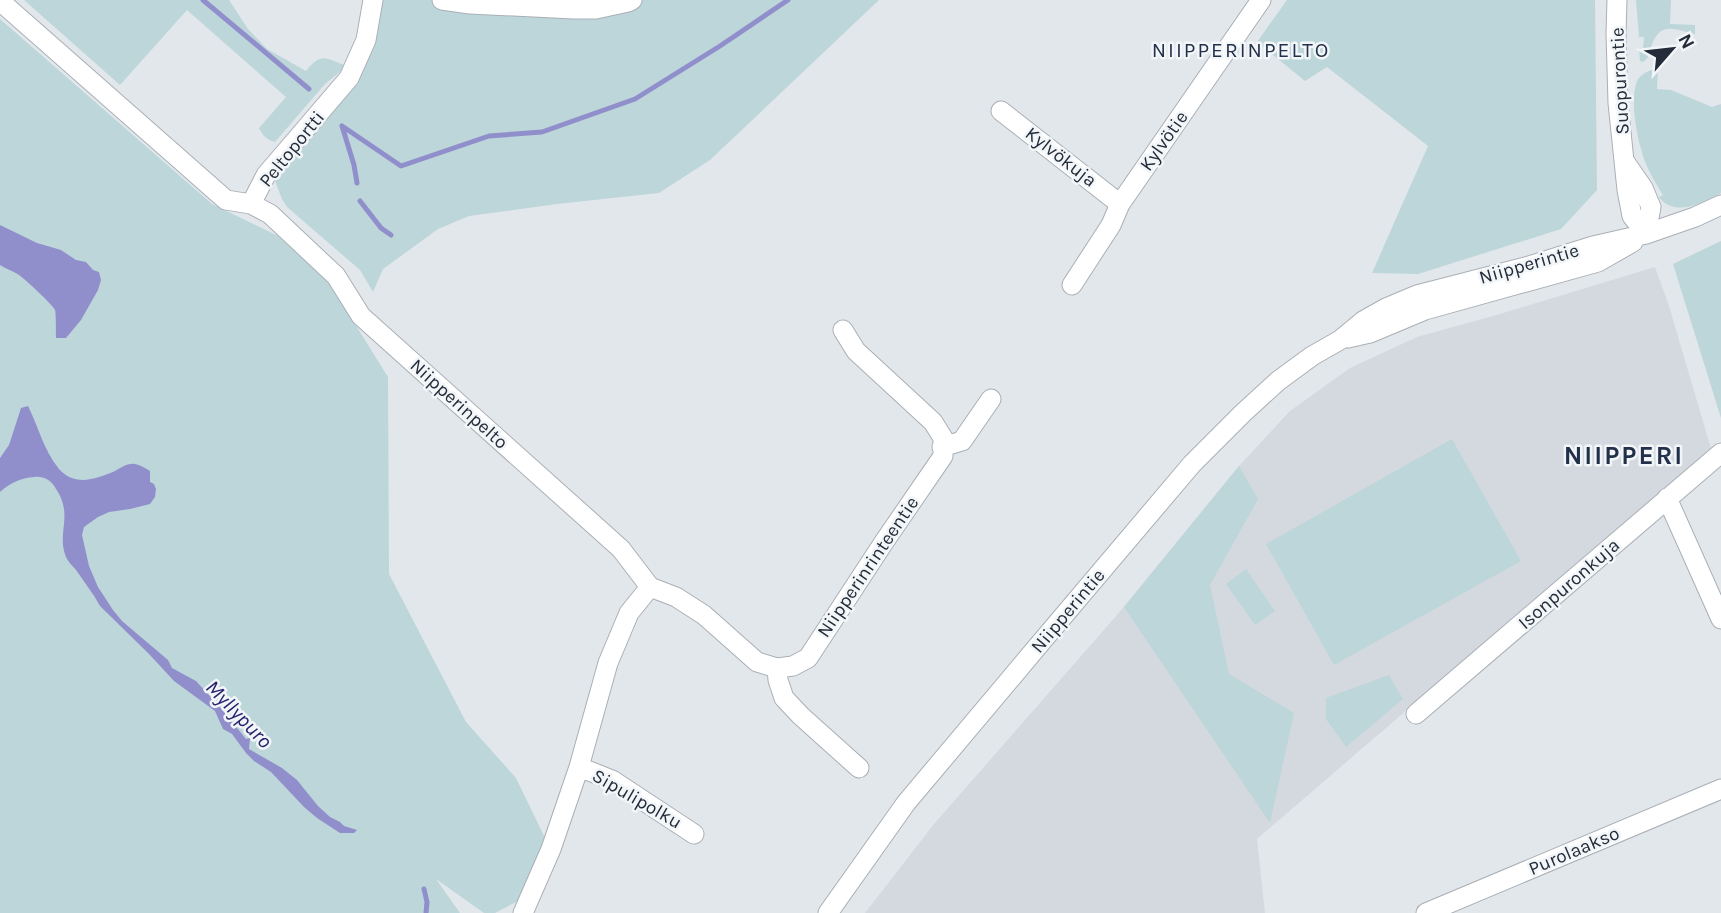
<svg xmlns="http://www.w3.org/2000/svg" width="1721" height="913" font-family="Karla,sans-serif">
<style>
.built{fill:#d3d9de}
.green{fill:#bdd6da}
.water{fill:#918fcb}
.lines{fill:none;stroke-linecap:round;stroke-linejoin:round}
.stream{stroke:#918fcb;stroke-width:5}
.minor-casing{stroke:#a9afb6;stroke-width:21}
.tertiary-casing{stroke:#a9afb6;stroke-width:21}
.minor{stroke:#fff;stroke-width:19}
.tertiary{stroke:#fff;stroke-width:19}
.labels{text-anchor:middle;dominant-baseline:central;stroke-width:5;stroke-linejoin:round;paint-order:stroke}
.street-label{font-size:19px;fill:#242c3a;stroke:#f2f6f8}
.neighbourhood-label{font-size:21px;letter-spacing:2px;fill:#22304a;stroke:#f2f6f8}
.water-label{font-size:21px;font-style:italic;fill:#272470;stroke:#f2f6f8}
.district-label{font-size:26px;font-weight:bold;letter-spacing:2px;fill:#22304a;stroke:#f2f6f8}
</style>
<rect width="100%" height="100%" fill="#e2e7eb"/>
<path class="built" d="M1655 267 1669 306 1712 452 1408 709 1257 839 1265 913H865L934 824 1117 615 1239 466 1290 411 1350 368 1417 337 1500 314Z"/>
<path class="green" d="M24 0H229L248 29 267 49 306 71C322 51 326 59 347 66L325 84 275 142C267 140 262 135 259 128L286 97 187 10 120 85Z
M380 0H879L710 160 659 193 557 204 469 216 438 229 383 269 373 292 360 270 287 207 282 199 275 181 282 168 347 94Z
M1287 0H1595L1597 190 1561 229 1418 274 1372 273 1428 146 1327 67 1305 81 1257 42Z
M1636 0H1671L1670 24 1695 25V34C1673 29 1660 21 1651 47 1649 54 1649 58 1643 62L1640 61 1639 48H1643L1644 37H1639Z
M0 19 212 204 278 236 330 284 388 377 389 574 466 722 516 778 546 840 518 901 495 913H484L436 879 460 913H0Z
M1658 68 1657 89 1671 90 1712 107 1721 104V193C1702 203 1675 218 1659 197L1663 195C1654 181 1645 165 1641 149 1636 133 1629 92 1639 78 1644 72 1651 70 1658 68Z
M1721 241V418L1673 264Z
M1452 439 1521 561 1334 665 1266 544Z
M1239 466 1258 499 1210 585 1229 674 1294 713 1270 823 1124 607Z
M1246 569 1275 611 1255 625 1226 584Z
M1389 675 1403 699 1346 747 1326 719V698Z"/>
<path class="water" d="M0 225 37 243 61 250 76 260 86 262 93 270 99 272 101 280 98 290 81 320 66 338H56C56 335 56 312 55 310 53 305 25 279 19 275 13 271 6 269 0 265Z
M28 406C39 428 43 449 59 469 75 487 96 479 115 471 121 468 127 463 135 464 140 465 145 468 150 471V482L154 484 156 489 155 497 150 504 130 509 109 512 98 517 84 527 82 535 89 566 98 587 113 610 122 621 168 660 172 668 196 681 220 707 246 739 250 738 249 749 282 768 297 780 318 806 330 817 340 822 344 826 357 830 354 833H340L317 818 304 807 271 772 254 761 246 753 232 734 223 729 215 711 174 681 149 654 100 606C93 593 84 582 76 570 73 566 68 562 66 557 56 533 74 516 56 489 51 480 44 476 34 477 21 478 10 483 0 492V458L9 445 21 408Z"/>
<g class="lines">
<path class="stream" d="M203 0 309 89
M342 126 401 166 489 136 542 132 635 99 720 46 788 0
M342 126 354 165 357 183
M360 201 381 228 391 235
M424 889 427 902 426 913"/>
<g class="minor-casing">
<path id="minor" d="M442 0 470 4 574 9H596L628 2 632 0
M0 1 226 200 251 204 270 214 336 276 361 316 621 549 650 587
M1001 111 1120 204
M251 204 266 175 349 78 366 40 373 0
M1072 285 1111 225 1120 204 1261 0
M942 447 962 441 991 399
M1667 498 1721 619
M650 587 676 597 704 615 757 662 777 668 778 680 784 698 801 716 859 768
M777 668 793 666 808 658 884 542 943 456V438L933 422 856 351 843 330
M1416 714 1721 453
M579 767 612 780 694 834
M523 913 551 849 579 767 608 663 629 613 650 587
M1426 913 1721 789"/>
</g>
<g class="tertiary-casing">
<path id="tertiary" d="M1617 0 1616 33 1618 103 1627 190 1632 216 1646 234
M1625 162 1643 188 1651 207 1646 234
M1348 338 1370 333 1425 310 1598 262 1633 242
M828 913 906 803 1043 640 1192 464 1243 413 1278 381 1312 356 1340 340 1363 321 1386 308 1417 295 1529 266 1593 246 1646 234 1695 217 1721 205"/>
</g>
<use href="#minor" class="minor"/>
<use href="#tertiary" class="tertiary"/>
</g>
<g class="labels">
<g class="street-label">
<text transform="translate(1620 81) rotate(-93)">Suopurontie</text>
<text transform="translate(1164 141) rotate(-55)">Kylvötie</text>
<text transform="translate(292 149) rotate(-51)">Peltoportti</text>
<text transform="translate(1061 157) rotate(38)">Kylvökuja</text>
<text transform="translate(1529 264) rotate(-16)">Niipperintie</text>
<text transform="translate(459 404) rotate(42)">Niipperinpelto</text>
<text transform="translate(868 567) rotate(-56)">Niipperinrinteentie</text>
<text transform="translate(1569 584) rotate(-41)">Isonpuronkuja</text>
<text transform="translate(1068 611) rotate(-50)">Niipperintie</text>
<text transform="translate(637 799) rotate(30)">Sipulipolku</text>
<text transform="translate(1574 851) rotate(-23)">Purolaakso</text>
</g>
<g class="neighbourhood-label">
<text x="1241" y="50">NIIPPERINPELTO</text>
</g>
<g class="water-label">
<text transform="translate(239 714) rotate(46)">Myllypuro</text>
</g>
<g class="district-label">
<text x="1624" y="455">NIIPPERI</text>
</g>
</g>
<g transform="translate(1672 49) rotate(62)" stroke="#f2f6f8" stroke-width="5" paint-order="stroke">
<path d="M0-5L12 26L0 18L-12 26Z" fill="#242c3a"/>
<text y="-10" font-size="19" font-weight="bold" text-anchor="middle" fill="#242c3a">N</text>
</g>
</svg>
